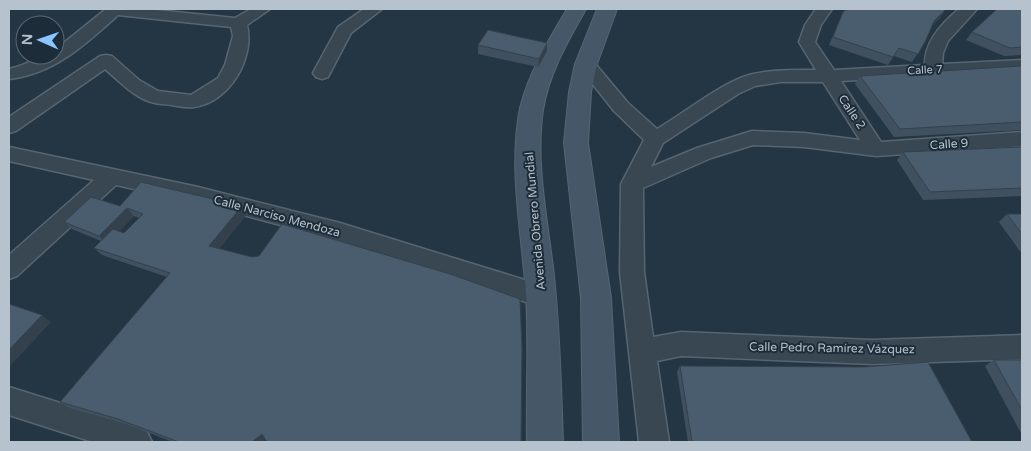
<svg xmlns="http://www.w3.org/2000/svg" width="1031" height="451" font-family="'Varela Round',sans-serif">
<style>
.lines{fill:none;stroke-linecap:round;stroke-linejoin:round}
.minor-casing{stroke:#576571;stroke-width:3}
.secondary-casing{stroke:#576571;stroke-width:2}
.minor{fill:#394753;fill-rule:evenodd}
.secondary{fill:#465767;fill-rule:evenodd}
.wall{fill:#40505f;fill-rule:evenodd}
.shaded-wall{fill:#34414d}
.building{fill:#4a5d6e;stroke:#34414d}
.labels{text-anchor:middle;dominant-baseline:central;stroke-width:4;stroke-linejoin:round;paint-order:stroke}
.far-street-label{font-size:11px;fill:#b6c2cd;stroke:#1d2c39}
.street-label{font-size:12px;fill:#b6c2cd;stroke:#1d2c39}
</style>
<rect width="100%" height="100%" fill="#243644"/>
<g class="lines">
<g class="minor-casing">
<path id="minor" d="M106 9H146L235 18 251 9H270L247 25C255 58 230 102 194 107 187 108 178 106 171 105 164 104 155 104 148 101 132 95 118 80 105 69L16 131 9 133V117L100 56 106 55 112 56 139 80 158 91 191 95 218 78 225 65 233 36 231 27 118 15C86 44 54 74 9 79V69C25 66 40 55 55 55V50Z
M364 9H382L351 33 328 77 322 79 316 77 313 73 338 27Z
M816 9H832L821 25 815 42 834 70 925 65C924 42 942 23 959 9H977L948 41 943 53 942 64 1022 60V70L841 81 881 142 1022 132V146L876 156 804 147 753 145 711 158 643 188 644 272 653 337 681 332 872 340 1022 335V359L872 364 681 356 657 361 669 442H639L620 272 621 184 644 140 614 111 577 64 580 60 586 59 592 60 628 103 657 129C684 113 715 88 743 77 766 69 793 70 816 70L799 42 805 25ZM781 82H823L860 140 804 133 752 131 697 148 651 167 663 143 738 94 755 86Z
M9 147 198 187 340 223 541 285 550 288 553 296 550 304 541 307 340 241 198 203 116 185 17 276 9 279V255L94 180 9 161Z
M9 387 137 427 147 432 152 442H93L9 415Z"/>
</g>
<g class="secondary-casing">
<path id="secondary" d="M567 9H586C568 41 549 73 543 110 535 164 548 221 554 276 560 331 561 386 563 442H527C526 393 529 343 526 294 522 235 508 167 520 108 529 72 548 41 567 9Z
M597 9H617L597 64 591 92 588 143 611 298 619 442H583L581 298 564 143 569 92 575 64Z"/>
</g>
<use href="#minor" class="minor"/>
<use href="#secondary" class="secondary"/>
</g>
<path class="wall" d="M1022 9V55L1004 56 966 40 972 32Z
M945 10 940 18 932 25 926 40 912 62 894 56 888 65 829 45 843 12Z
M478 45 547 51 538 67 478 54Z
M1022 66V130L894 137 855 84 860 76Z
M1022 147V196L923 200 897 160 903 152Z
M120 206H242L247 214 219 249 266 441 264 442H173L126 424 69 408 60 402 167 277 102 255 94 248 101 241 72 229 64 222ZM134 216 139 218 124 233 119 231Z
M1007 214H1022V254L999 222Z
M994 360H1022V435L985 366Z
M680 366 972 442H688L677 372Z"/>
<path class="shaded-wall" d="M945 10 940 18 929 29 934 21Z
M547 43V51L538 67 539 59Z
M242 206 247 214 215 254 209 246Z
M127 208 134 216 107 243 99 236Z
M42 315 51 322 10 366H9V350Z
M262 434 267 439 264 442H252Z"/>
<path class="building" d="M847 9H942L945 10 934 21 926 40 918 54 899 48 893 57 833 37 843 12Z
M997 9H1022V47L1010 48 972 32Z
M488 30 547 43 539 59 478 45Z
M1022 66V122L900 129 860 76Z
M1022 147V188L930 192 903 152Z
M141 182 242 206 209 246 252 257 259 256 282 224 450 274 520 299 522 349 521 442H267L262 434 252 442H179L118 419 60 402 170 273 94 248 113 229 124 233 143 214 127 208 99 236 64 222 91 197 120 206Z
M1007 214H1022V234Z
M9 304 42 315 9 350Z
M994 360H1022V410Z
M928 362 972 442H692L680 366 864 367Z"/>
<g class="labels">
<g class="far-street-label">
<text transform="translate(925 70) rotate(-3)">Calle 7</text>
</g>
<g class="street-label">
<text transform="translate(852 112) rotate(56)">Calle 2</text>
<text transform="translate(949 144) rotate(-4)">Calle 9</text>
<text transform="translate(277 216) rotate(15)">Calle Narciso Mendoza</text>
<text transform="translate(535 221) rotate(-95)">Avenida Obrero Mundial</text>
<text transform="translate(832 348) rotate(1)">Calle Pedro Ramírez Vázquez</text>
</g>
</g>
<rect width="1031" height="451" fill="none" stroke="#b6c2cd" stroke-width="20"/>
<g transform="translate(40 40) rotate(272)"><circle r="24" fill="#1d2c39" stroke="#5a6874"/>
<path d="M0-4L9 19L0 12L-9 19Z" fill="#89c5ff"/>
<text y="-8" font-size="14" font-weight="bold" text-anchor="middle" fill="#b6c2cd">N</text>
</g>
</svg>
